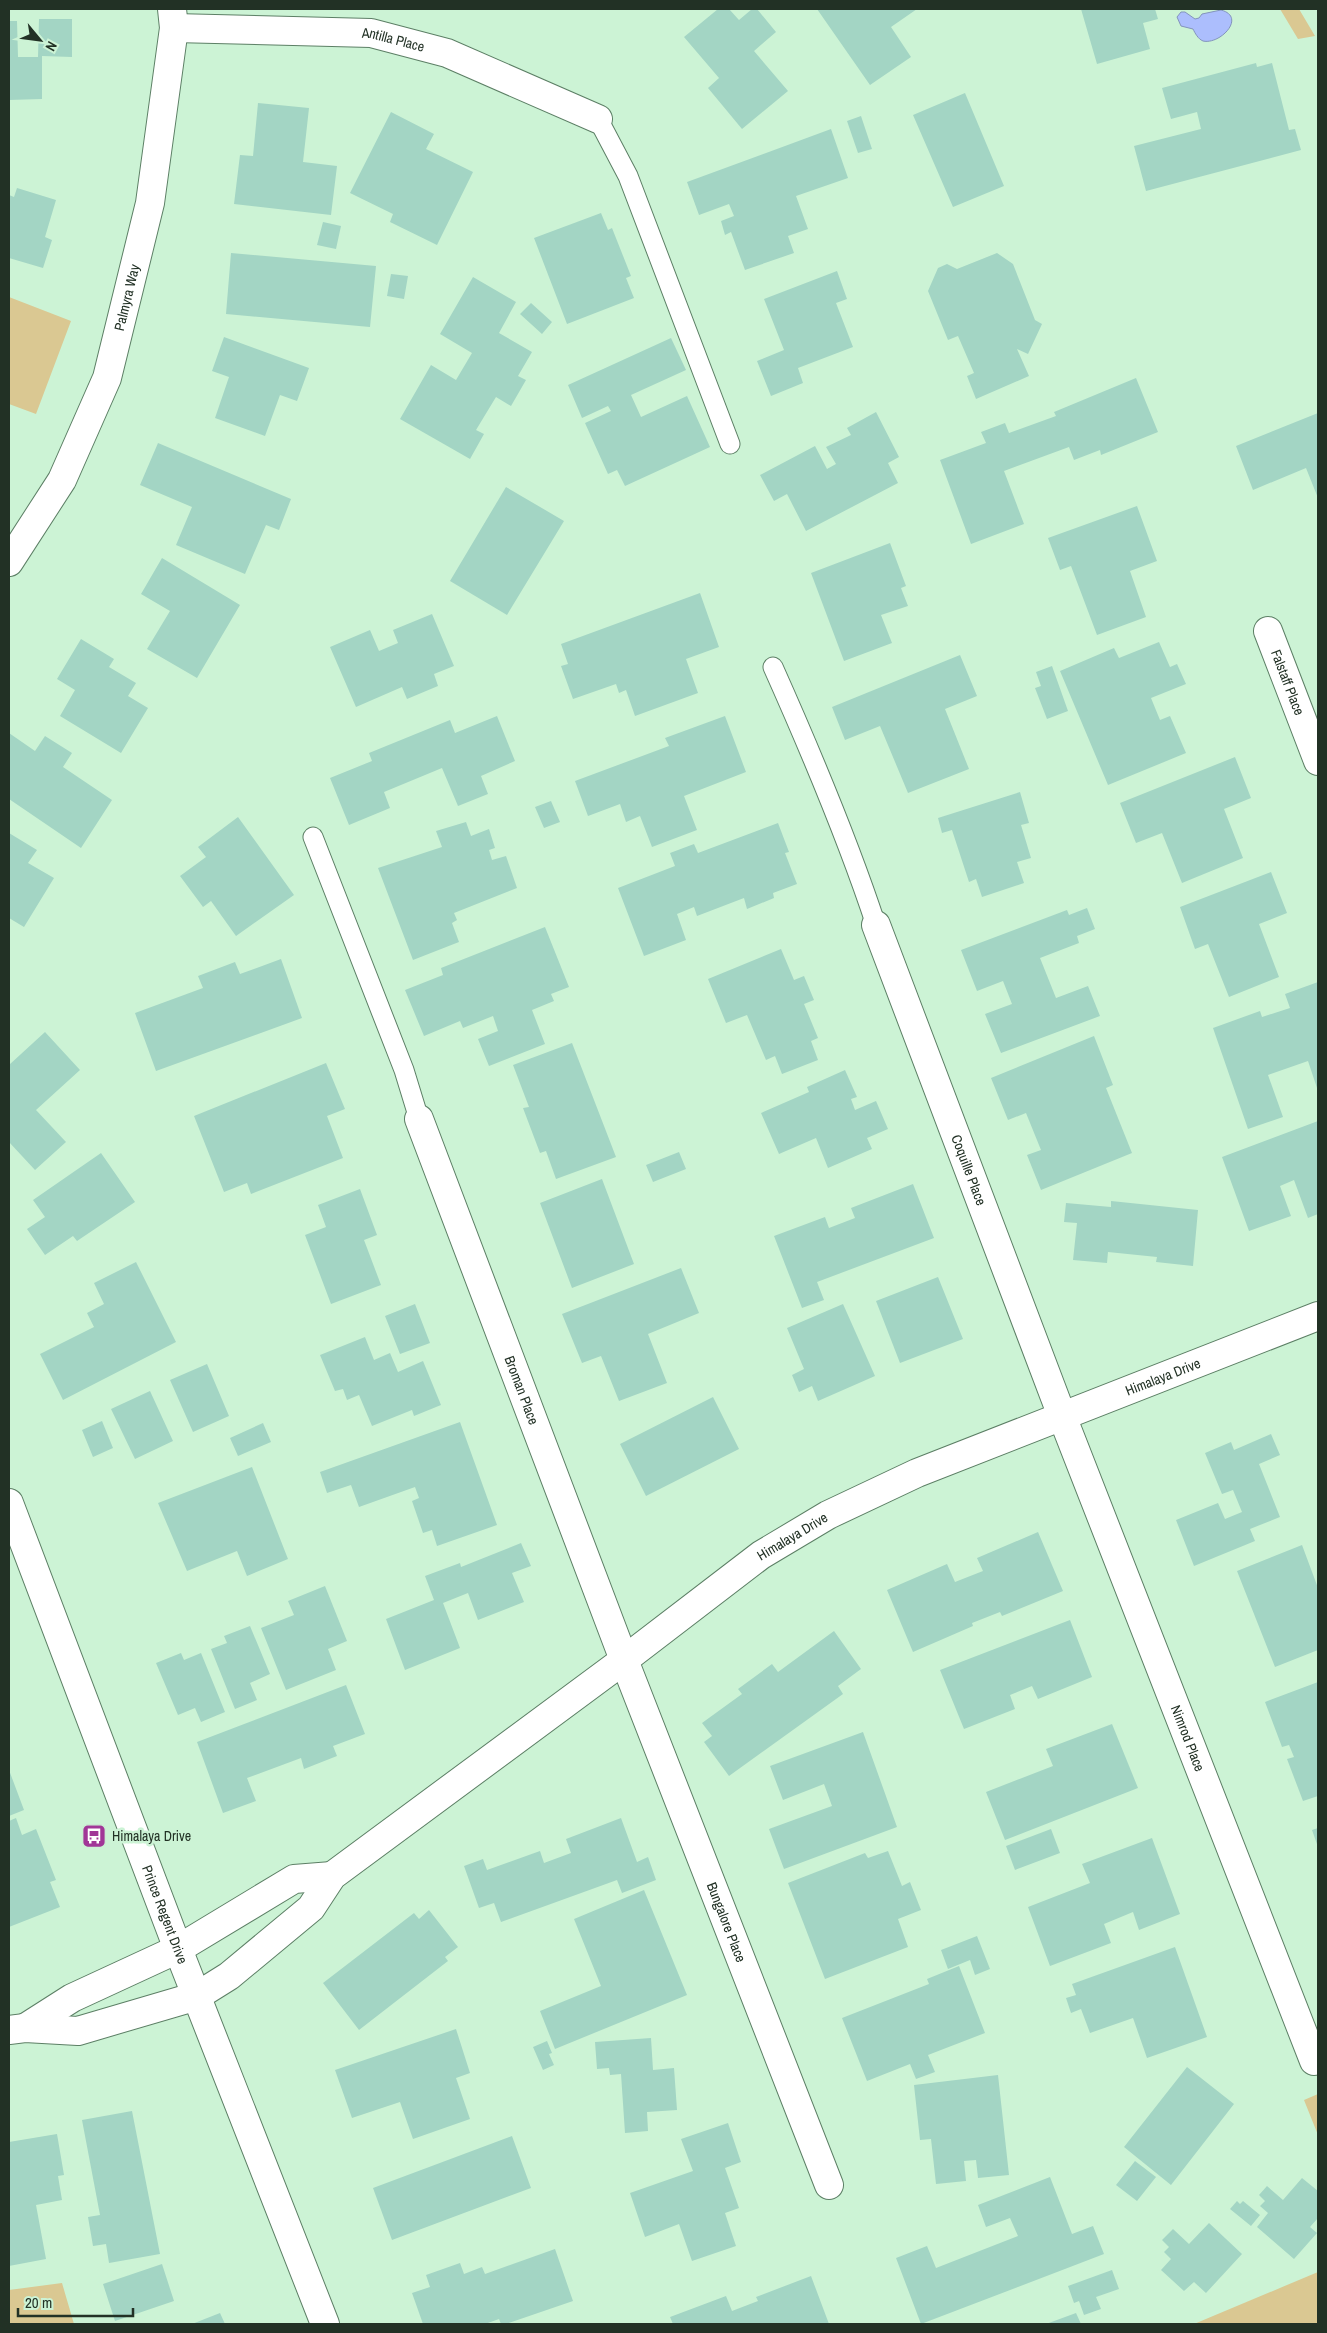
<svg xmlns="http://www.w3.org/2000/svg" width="1327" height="2333" font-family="'Archivo Narrow',sans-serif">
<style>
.green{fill:#dac892}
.water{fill:#acbefd;stroke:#8394bc}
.building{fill:#a3d5c4}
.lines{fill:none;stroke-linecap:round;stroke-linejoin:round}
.lane-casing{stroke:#5c7f65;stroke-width:21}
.street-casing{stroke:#5c7f65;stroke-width:30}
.secondary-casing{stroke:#5c7f65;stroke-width:30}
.lane{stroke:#fff;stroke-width:19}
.street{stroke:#fff;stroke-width:28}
.secondary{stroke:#fff;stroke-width:28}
.labels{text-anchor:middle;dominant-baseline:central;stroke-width:5;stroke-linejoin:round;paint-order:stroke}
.street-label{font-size:14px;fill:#223125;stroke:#ccf3d5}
.poi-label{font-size:14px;fill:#223125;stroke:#ccf3d5;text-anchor:start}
</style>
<rect width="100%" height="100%" fill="#ccf3d5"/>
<path class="green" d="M1280 9H1299L1315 36 1298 39Z
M9 297 71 321 36 414 9 404Z
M1318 2094V2135L1304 2100Z
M1318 2272V2324H1194Z
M62 2283 74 2324H9V2290Z"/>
<path class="water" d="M1221 10C1247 17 1220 45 1203 41 1198 39 1195 33 1193 29L1181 26 1177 17 1181 12H1185L1195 19 1199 18 1202 14Z"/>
<path class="building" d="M718 9H729L739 20 752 9H757L776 32 754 51 788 91 742 129 708 88 719 78 684 37Z
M817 9H917L891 27 911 57 870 85Z
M1081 9H1155L1158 19 1143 23 1150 49 1097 64Z
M39 19H72V57L42 56V99L9 100V21H17L18 57H38Z
M1256 63 1257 67 1272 63 1289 130 1295 129 1301 150 1146 191 1134 146 1201 129 1197 112 1171 119 1162 88Z
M965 93 1004 186 953 207 913 115Z
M258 103 309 108 303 162 337 166 331 215 234 204 240 155 253 156Z
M391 112 434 134 426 149 473 172 437 245 390 222 393 214 350 193Z
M861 116 872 149 858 153 847 121Z
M831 129 848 178 796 196 808 229 788 236 794 253 745 270 731 232 725 235 721 221 734 216 729 204 699 215 687 182Z
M17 188 56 200 45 237 52 240 43 268 9 258V195L14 197Z
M601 213 608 230 612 228 631 276 626 278 634 298 567 324 534 238Z
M323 222 341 226 336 249 317 245Z
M231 253 376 266 370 327 226 314Z
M997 253 1013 264 1035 320 1042 324 1028 354 1017 349 1029 376 976 399 967 376 974 373 958 336 948 340 928 291 938 268 947 264 957 269Z
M837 271 847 299 836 303 853 347 798 368 803 383 771 396 757 361 784 350 764 299Z
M391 274 408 276 404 299 387 296Z
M473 277 516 302 499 333 532 352 518 376 526 380 511 406 496 397 476 430 484 434 470 459 400 419 431 365 456 380 472 353 440 334Z
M531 303 552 322 542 334 520 314Z
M224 337 309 368 297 401 280 395 265 436 215 418 229 377 212 371Z
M671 338 686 370 631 395 641 417 687 396 710 447 625 486 617 470 608 474 585 423 611 411 608 406 582 418 568 385Z
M1136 378 1158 432 1101 455 1100 450 1074 460 1069 447 1004 471 1024 524 971 544 940 460 986 443 981 432 1005 423 1009 433 1056 416 1054 412Z
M876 412 899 457 888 463 898 483 806 531 787 494 774 501 760 475 815 446 827 469 836 464 826 447 851 435 847 428Z
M1318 413V498L1306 468 1253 490 1236 446Z
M158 443 291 499 279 530 266 525 245 574 176 545 192 507 140 485Z
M506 487 564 521 507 615 450 581Z
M1137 506 1157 561 1130 571 1146 617 1097 635 1071 566 1060 570 1048 538Z
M890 543 906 586 901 588 908 606 881 615 892 643 844 661 811 573Z
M162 558 240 605 197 678 147 649 170 611 141 594Z
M700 593 719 647 686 659 698 693 635 716 626 690 619 693 616 684 573 699 561 666 568 664 561 644Z
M432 614 454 666 434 674 438 686 407 699 402 687 356 707 330 647 370 630 379 651 398 643 393 630Z
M81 639 114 659 109 667 136 683 128 696 148 708 121 753 60 716 75 690 57 679Z
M1159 642 1170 667 1177 664 1186 684 1151 698 1160 720 1170 716 1186 753 1108 785 1060 671 1114 648 1119 658Z
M960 655 977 696 945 709 969 769 908 793 880 726 845 740 832 707Z
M1052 666 1068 711 1047 719 1035 688 1041 686 1036 672Z
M497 716 515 761 481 776 488 794 458 806 442 768 384 792 390 808 349 825 330 778 372 761 369 753 450 720 455 733Z
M725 716 746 772 684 796 697 830 652 847 640 816 626 822 620 804 588 816 575 781 669 746 665 738Z
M9 733 35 751 45 736 72 753 63 767 112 800 81 848 9 799Z
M1235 757 1251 798 1224 809 1243 858 1182 883 1162 833 1136 843 1120 803Z
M1020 792 1029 823 1021 825 1031 858 1017 862 1024 883 982 897 976 879 969 882 952 830 942 833 938 818Z
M551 801 560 822 544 828 535 807Z
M238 817 294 895 236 936 211 901 203 907 180 876 206 857 198 847Z
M466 822 471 836 489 829 495 848 489 850 492 860 506 856 517 888 454 913 457 920 452 923 459 942 413 960 378 868 442 847 436 831Z
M778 823 789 852 785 853 797 884 773 893 774 898 747 909 744 898 697 916 694 907 677 914 686 940 644 956 618 888 675 866 670 853 694 844 698 853Z
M9 833 37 850 28 863 54 878 24 927 9 918Z
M1271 872 1287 913 1259 924 1279 977 1229 997 1208 944 1195 949 1180 907Z
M1087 908 1095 929 1077 936 1079 943 1040 958 1056 998 1088 986 1100 1016 1001 1053 985 1014 1012 1004 1003 981 977 991 961 950 1067 910 1069 915Z
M545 927 569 987 551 994 554 1001 532 1010 545 1044 489 1066 478 1039 498 1031 493 1016 463 1028 460 1021 424 1036 405 990 443 975 441 968Z
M781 949 794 980 804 976 814 1000 804 1004 818 1038 811 1041 818 1060 782 1074 775 1056 766 1060 747 1015 726 1023 708 979Z
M281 959 302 1018 156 1071 135 1013 203 988 198 976 235 962 240 974Z
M1318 982V1091L1308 1061 1268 1075 1283 1117 1248 1129 1213 1028 1260 1011 1262 1017 1290 1008 1285 994Z
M45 1032 80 1070 36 1110 66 1142 35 1170 9 1142V1065Z
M1094 1036 1113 1085 1106 1088 1132 1153 1041 1190 1027 1155 1041 1150 1026 1113 1008 1120 991 1078Z
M572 1043 616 1157 556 1179 546 1151 540 1153 523 1108 529 1107 513 1065Z
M326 1063 345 1109 327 1116 343 1158 251 1194 247 1183 224 1192 194 1116Z
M845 1070 857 1097 851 1099 855 1110 876 1101 888 1129 867 1138 872 1149 828 1168 816 1138 779 1154 761 1113 809 1092 807 1087Z
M1318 1121V1214L1308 1218 1294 1180 1280 1186 1291 1216 1249 1231 1222 1157Z
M679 1152 686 1169 653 1182 646 1165Z
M101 1153 135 1202 77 1241 73 1236 45 1255 27 1229 45 1217 33 1200Z
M602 1179 634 1264 572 1288 540 1203Z
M913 1184 934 1238 817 1282 824 1300 802 1308 774 1236 825 1217 829 1228 855 1218 851 1208Z
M360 1189 377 1235 364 1240 381 1285 331 1304 305 1235 326 1227 318 1205Z
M1111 1201 1198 1210 1193 1266 1156 1262 1157 1257 1108 1252 1107 1263 1073 1260 1077 1223 1064 1222 1066 1203 1111 1207Z
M136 1262 176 1342 63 1400 40 1354 94 1327 87 1313 104 1304 94 1283Z
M681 1268 699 1313 648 1334 667 1383 619 1401 601 1356 582 1363 562 1314Z
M938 1277 963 1339 900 1363 876 1301Z
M415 1304 430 1343 400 1354 385 1316Z
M843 1304 875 1376 818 1401 812 1386 799 1392 792 1375 804 1369 787 1328Z
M365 1337 374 1360 390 1353 398 1372 423 1361 441 1405 414 1416 412 1410 372 1426 359 1395 347 1400 343 1389 335 1391 320 1355Z
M207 1364 229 1416 193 1432 170 1380Z
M150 1391 173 1441 135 1459 111 1409Z
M713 1397 739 1449 646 1496 620 1444Z
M102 1421 113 1448 93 1457 82 1430Z
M460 1422 497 1525 437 1546 432 1530 423 1533 412 1501 419 1498 415 1487 359 1507 351 1485 327 1493 320 1472Z
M263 1423 271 1442 238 1456 230 1438Z
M1271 1434 1280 1455 1259 1464 1280 1517 1250 1529 1255 1541 1194 1566 1176 1520 1218 1503 1225 1519 1242 1512 1233 1490 1222 1494 1205 1453 1231 1442 1234 1450Z
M252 1467 288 1559 247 1576 237 1551 187 1571 158 1503Z
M1038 1532 1063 1591 1002 1616 1000 1612 972 1623 973 1626 913 1652 887 1590 947 1564 955 1582 983 1571 977 1558Z
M521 1543 531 1566 512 1573 524 1602 478 1620 468 1593 443 1603 460 1648 405 1670 386 1619 434 1600 425 1576 460 1563 461 1567Z
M1302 1545 1318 1588V1650L1275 1667 1237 1571Z
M325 1586 347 1641 328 1649 336 1670 286 1690 261 1628 294 1615 288 1601Z
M1070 1620 1092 1677 1038 1699 1032 1686 1010 1695 1015 1709 964 1729 940 1670Z
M250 1626 270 1674 250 1683 257 1700 235 1709 211 1649 227 1643 224 1636Z
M834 1631 861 1669 838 1686 843 1694 729 1776 704 1742 712 1736 702 1723 742 1694 738 1689 772 1664 778 1672Z
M181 1653 184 1660 201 1653 225 1712 201 1722 195 1708 178 1715 156 1663Z
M1318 1682V1796L1303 1801 1287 1759 1294 1757 1289 1745 1282 1747 1265 1702Z
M346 1685 365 1734 333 1746 337 1756 304 1769 301 1758 247 1778 256 1801 223 1813 197 1742Z
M1112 1724 1138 1788 1005 1840 986 1792 1053 1766 1046 1749Z
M863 1732 897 1827 784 1869 769 1829 832 1806 824 1784 783 1800 770 1766Z
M9 1770 24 1810 9 1816Z
M16 1818 22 1835 36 1829 56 1880 50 1882 60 1907 9 1927V1821Z
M621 1818 637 1862 648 1857 656 1880 622 1893 617 1880 501 1922 494 1903 479 1908 464 1866 483 1859 487 1870 540 1851 544 1863 571 1853 566 1839Z
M1318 1828V1847L1312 1830Z
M1051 1829 1060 1853 1015 1870 1006 1846Z
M1152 1838 1180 1914 1139 1930 1133 1912 1104 1924 1111 1943 1050 1966 1028 1907 1090 1883 1082 1864Z
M888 1851 902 1886 910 1882 921 1910 898 1919 908 1947 825 1979 788 1883 865 1853 868 1858Z
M644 1890 687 1995 555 2049 540 2011 601 1986 574 1919Z
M429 1910 458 1947 445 1957 448 1961 359 2030 323 1983 414 1913 419 1919Z
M977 1936 990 1969 975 1975 970 1960 948 1969 941 1950Z
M1175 1947 1207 2037 1147 2058 1133 2018 1090 2033 1081 2009 1071 2013 1066 1998 1076 1995 1072 1984Z
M959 1966 985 2033 928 2055 935 2072 916 2079 910 2064 867 2081 842 2018 929 1984 927 1979Z
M456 2029 470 2073 456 2078 470 2119 413 2139 400 2102 352 2118 335 2070Z
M651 2038 653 2070 674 2068 677 2110 647 2112 648 2131 625 2133 621 2074 610 2075 609 2068 597 2069 595 2042Z
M547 2041 552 2053 549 2054 554 2065 543 2070 533 2047Z
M1187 2067 1234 2104 1171 2185 1124 2147Z
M998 2075 1009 2175 978 2178 976 2160 964 2161 966 2181 936 2184 931 2139 920 2140 914 2085Z
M132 2111 160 2254 109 2263 106 2244 93 2246 88 2217 100 2215 82 2120Z
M728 2123 741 2162 725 2168 739 2208 725 2213 736 2246 692 2261 679 2224 645 2237 630 2193 693 2171 681 2139Z
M57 2134 64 2175 58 2176 62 2200 36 2205 46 2259 9 2266V2142Z
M512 2136 531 2188 392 2240 373 2188Z
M1135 2161 1156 2177 1137 2201 1116 2185Z
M1050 2177 1072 2234 1093 2226 1104 2254 921 2324 896 2258 927 2246 936 2268 1018 2236 1010 2218 986 2227 978 2205Z
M1302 2178 1318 2191V2218L1310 2227 1317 2233 1294 2259 1257 2227 1268 2213 1260 2206 1265 2201 1259 2195 1267 2186 1283 2200Z
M1237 2201 1240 2204 1243 2201 1260 2215 1251 2226 1230 2209Z
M1209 2223 1242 2254 1206 2293 1194 2282 1184 2291 1161 2270 1171 2259 1164 2252 1169 2247 1162 2240 1173 2229 1189 2244Z
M555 2249 573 2301 506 2324H501L499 2319 485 2324H423L412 2293 430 2287 426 2275 460 2263 464 2274 482 2267 485 2274Z
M162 2264 174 2301 115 2321 103 2284Z
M1112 2270 1119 2289 1096 2297 1101 2309 1084 2315 1079 2301 1074 2303 1068 2286Z
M811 2276 829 2324H673L670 2317 726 2296 732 2311 758 2301 756 2297Z
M220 2313 225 2324H192Z
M1076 2313 1081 2324H1046Z"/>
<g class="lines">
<g class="lane-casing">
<path id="lane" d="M598 119 628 176 730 444
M773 667C811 752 847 837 876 925
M313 837 404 1070 419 1119"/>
</g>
<g class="street-casing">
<g id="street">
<path id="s1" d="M174 28 371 33 447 53 598 119"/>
<path id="s2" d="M9 562 62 480 107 378 150 203 174 28 172 9"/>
<path id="s3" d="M1268 631 1318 761"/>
<path id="s4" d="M876 925 1062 1416 1314 2061"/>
<path id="s5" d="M419 1119 624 1660 829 2185"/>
<path d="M25 2028 72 1998 178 1949 294 1879 332 1876"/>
<path id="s6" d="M9 2030 25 2028 78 2031 197 1996 229 1976 311 1908 332 1876 624 1660 761 1555 828 1515 917 1473 1318 1316"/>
</g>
</g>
<g class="secondary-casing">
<g id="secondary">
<path id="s7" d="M9 1503 178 1949 325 2324"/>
</g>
</g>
<use href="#lane" class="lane"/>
<use href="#street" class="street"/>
<use href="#secondary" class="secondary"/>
</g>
<defs>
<g id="bus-square" transform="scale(1.25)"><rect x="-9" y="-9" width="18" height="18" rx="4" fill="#a13697" stroke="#ccf3d5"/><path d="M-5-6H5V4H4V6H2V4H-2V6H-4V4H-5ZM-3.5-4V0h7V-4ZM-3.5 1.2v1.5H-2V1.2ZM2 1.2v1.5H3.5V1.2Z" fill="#fff"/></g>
</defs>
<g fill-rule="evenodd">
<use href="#bus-square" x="94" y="1836"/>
</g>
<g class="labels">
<g class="street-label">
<text stroke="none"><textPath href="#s1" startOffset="220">Antilla Place</textPath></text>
<text stroke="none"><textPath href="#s2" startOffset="292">Palmyra Way</textPath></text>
<text stroke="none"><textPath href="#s3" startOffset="55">Falstaff Place</textPath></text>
<text stroke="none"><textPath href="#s4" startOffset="262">Coquille Place</textPath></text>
<text stroke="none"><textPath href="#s6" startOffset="1352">Himalaya Drive</textPath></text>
<text stroke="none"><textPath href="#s5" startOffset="290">Broman Place</textPath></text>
<text stroke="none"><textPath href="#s6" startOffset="948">Himalaya Drive</textPath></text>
<text stroke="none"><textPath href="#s4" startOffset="871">Nimrod Place</textPath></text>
<text stroke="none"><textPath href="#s7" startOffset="440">Prince Regent Drive</textPath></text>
<text stroke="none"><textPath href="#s5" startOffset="860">Bungalore Place</textPath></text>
</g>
<g class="poi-label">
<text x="112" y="1836">Himalaya Drive</text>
</g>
</g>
<rect width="1327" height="2333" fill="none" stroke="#223125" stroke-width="20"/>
<g transform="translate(40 40) rotate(119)" stroke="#ccf3d5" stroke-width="4" paint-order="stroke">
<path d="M0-4L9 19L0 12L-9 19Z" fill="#223125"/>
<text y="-8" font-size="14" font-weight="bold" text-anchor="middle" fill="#223125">N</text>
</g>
<path d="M18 2308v8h115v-8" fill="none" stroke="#223125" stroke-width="2.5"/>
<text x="25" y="2308" font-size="15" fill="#223125" stroke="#ccf3d5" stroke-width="4" paint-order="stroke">20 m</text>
</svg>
